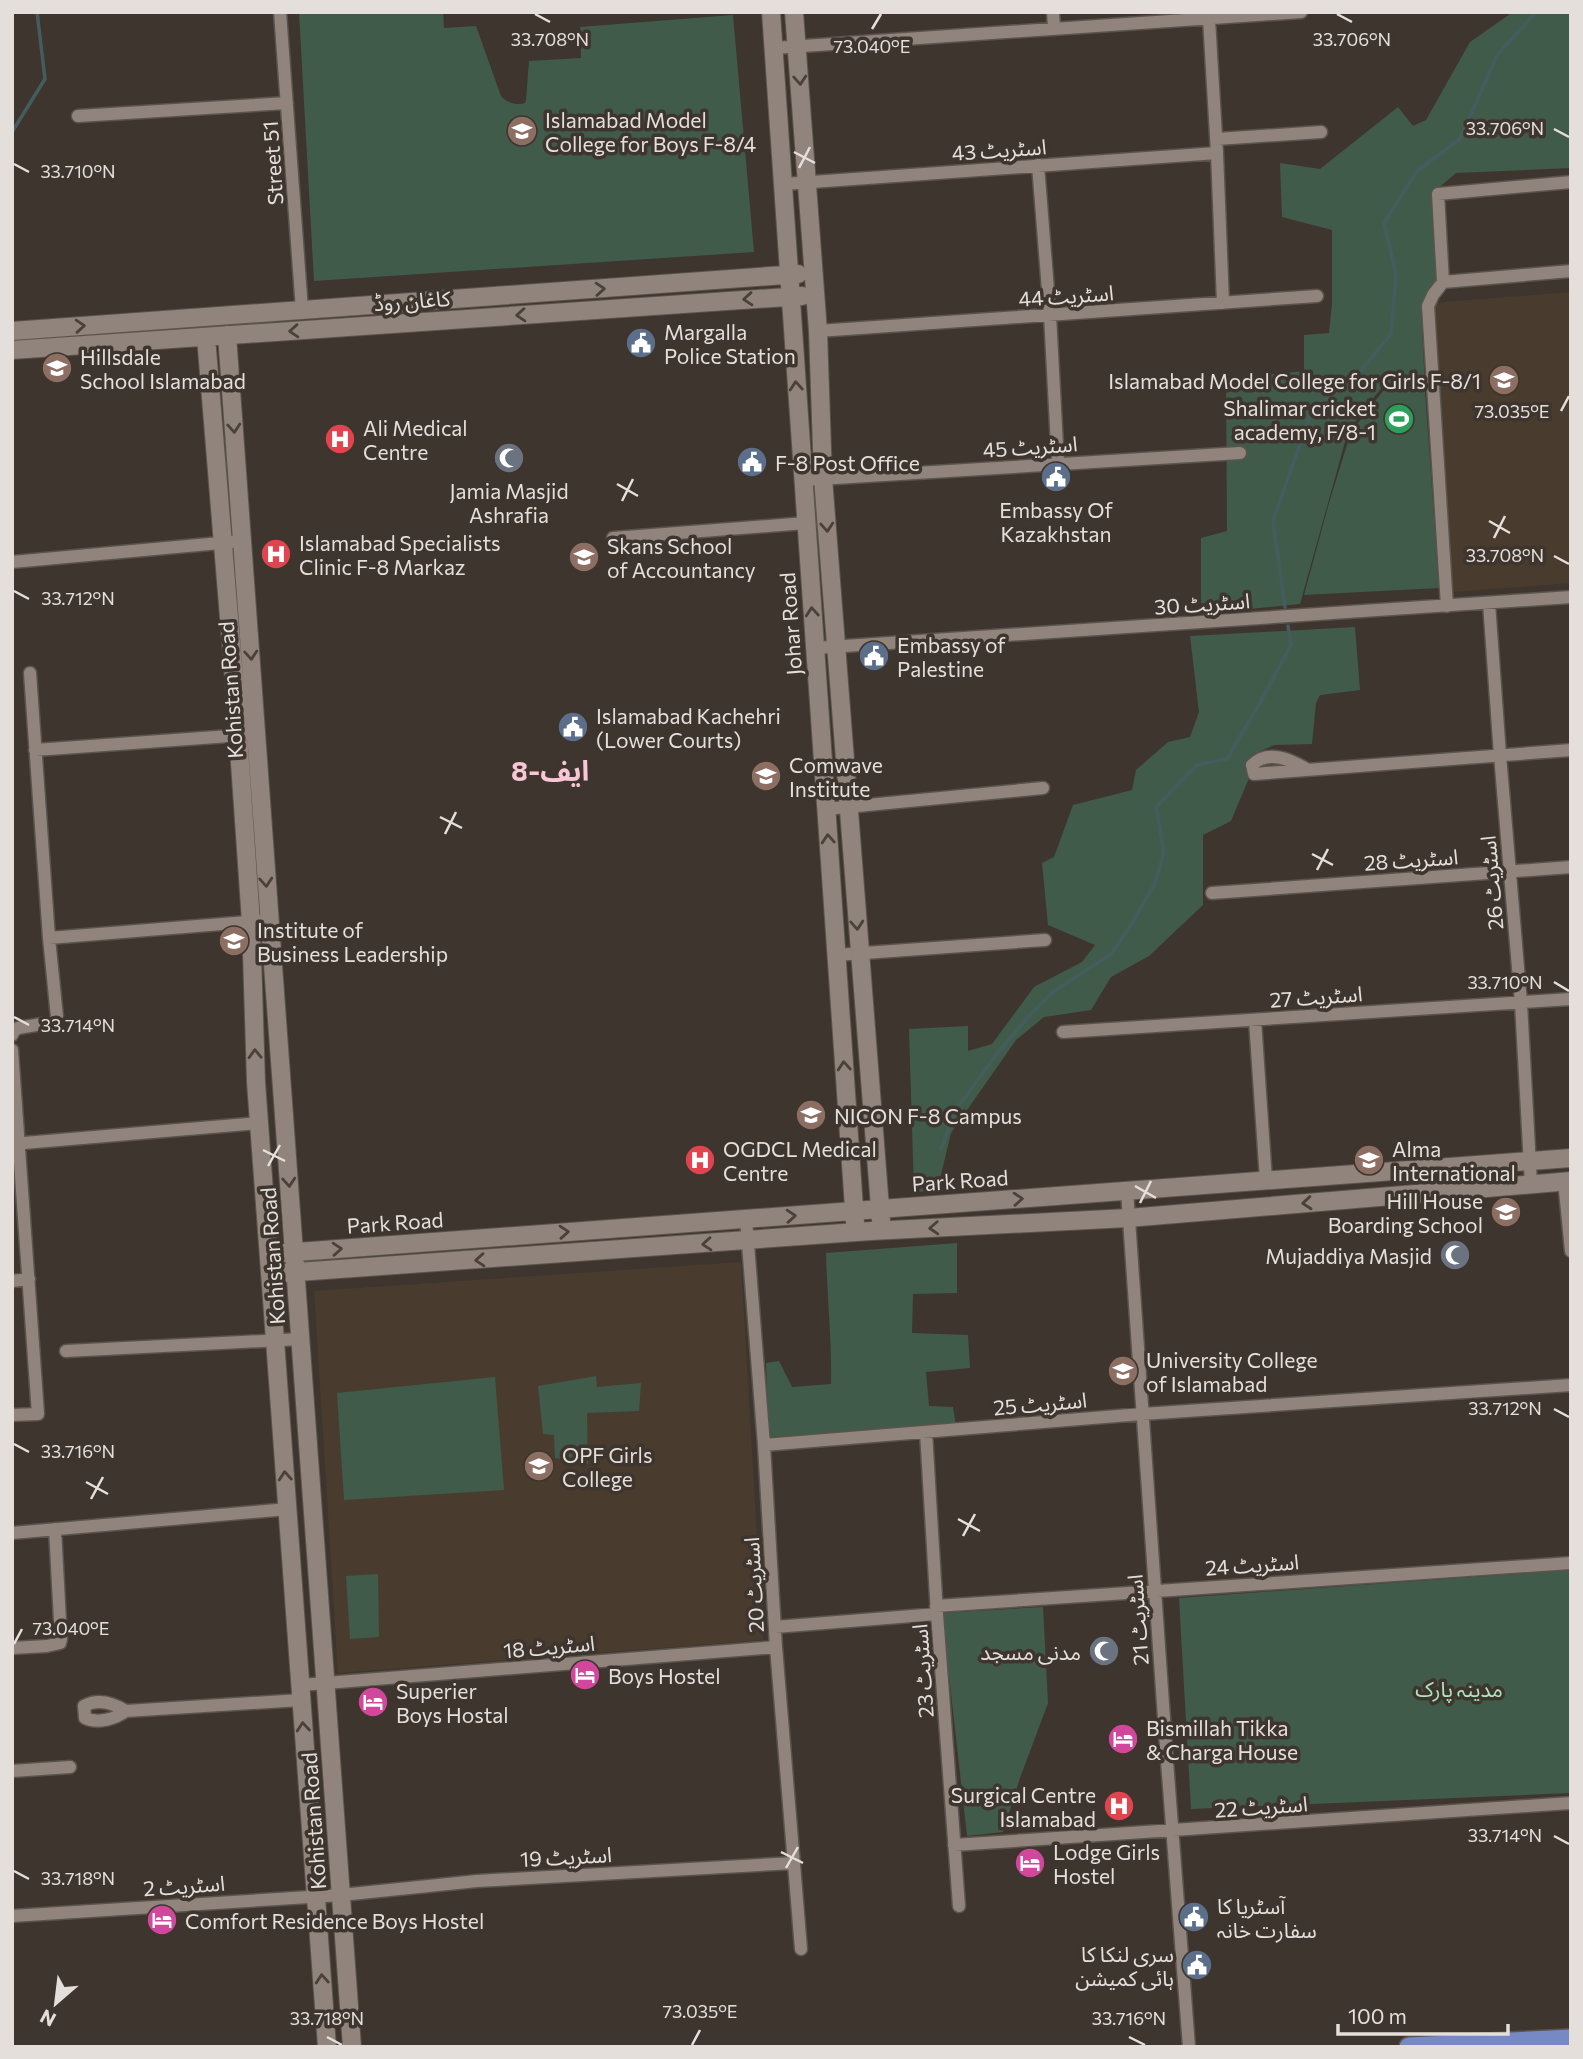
<svg xmlns="http://www.w3.org/2000/svg" width="1583" height="2059" font-family="Commissioner,'Noto Sans Arabic',sans-serif">
<style>
.education{fill:#493c2e}
.green{fill:#415b4a}
.lines{fill:none;stroke-linecap:round;stroke-linejoin:round}
.stream{stroke:#455c5f;stroke-width:3.5}
.street-casing{stroke:#5b534d;stroke-width:15}
.secondary-casing{stroke:#5b534d;stroke-width:20}
.primary-casing{stroke:#5b534d;stroke-width:22}
.street{stroke:#90847c;stroke-width:12}
.secondary{stroke:#90847c;stroke-width:18}
.primary{stroke:#7689c4;stroke-width:19}
.oneway{stroke:#4a413a}
.ticks{fill:none;stroke:#e5dfdb;stroke-width:2.5}
.labels{text-anchor:middle;dominant-baseline:central;stroke-width:7;stroke-linejoin:round;paint-order:stroke}
.poi-label{font-size:21px;fill:#e5dfdb;stroke:#3e352e;text-anchor:start}
.street-label{font-size:21px;fill:#e5dfdb;stroke:#3e352e}
.park-label{font-size:21px;fill:#abe7bf;stroke:#3e352e}
.district-label{font-size:28px;font-weight:bold;fill:#f8c6d6;stroke:#3e352e}
.ticks-label{font-size:18px;text-anchor:middle;fill:#e5dfdb;stroke:#3e352e;stroke-width:7;stroke-linejoin:round;paint-order:stroke}
</style>
<rect width="100%" height="100%" fill="#3e352e"/>
<path class="education" d="M1571 292V583L1452 592 1432 303Z
M741 1262 763 1640 338 1673 314 1291Z"/>
<path class="green" d="M299 12H443L444 28 476 26 501 96C505 102 518 106 525 103L526 100 529 61 581 58 580 27 733 15 754 252 314 281Z
M1513 12H1568L1571 15V168L1456 173 1435 191 1437 279 1421 307 1425 386 1385 383 1348 431 1300 604 1201 614V538L1227 531 1226 379 1304 371V335L1329 333 1332 303V230L1282 217 1280 163 1320 169 1398 107 1413 126 1426 120 1470 42Z
M1383 391H1425L1439 588 1304 595 1329 503 1351 432Z
M1355 627 1360 690 1320 695 1316 703 1312 744 1274 745 1252 755 1249 778 1231 821 1203 835V905L1149 956 1111 977 1091 1010 1044 1017 1016 1040 951 1133 937 1191 914 1192 909 1029 968 1026V1051L992 1044 1034 987 1082 962 1095 945 1048 925 1042 863 1054 857 1073 805 1132 790 1136 770 1168 742 1190 737 1199 712 1190 636Z
M957 1243V1293L913 1294 912 1333 968 1335 970 1368 926 1372 929 1406 953 1407 956 1426 769 1437 766 1363 779 1361 792 1387 831 1384C832 1340 827 1297 826 1253Z
M596 1376 597 1387 641 1383 639 1411 587 1413 588 1464 555 1458 554 1435 543 1434 538 1386Z
M495 1377 504 1490 344 1500 337 1393Z
M1571 1570V1793L1191 1809 1179 1598Z
M378 1574 379 1637 350 1639 346 1576Z
M1043 1607 1048 1703 1020 1778 1003 1832 967 1836 942 1613Z"/>
<g class="lines">
<path class="stream" d="M12 132 45 79 37 12
M1285 607 1273 521 1312 410 1358 374 1391 334 1396 274 1384 223 1417 171 1460 139 1497 55 1536 12
M941 1149 955 1111 996 1055 1028 1017 1054 991 1111 954 1133 922 1155 883 1164 852 1156 807 1197 765 1227 759 1261 701 1291 645 1288 626"/>
<g class="street-casing">
<path id="street" d="M280 12 302 310
M1053 12 1054 28
M1209 19 1217 153 1223 303
M774 48 1301 12
M78 116 287 103
M1217 139 1321 132
M1038 165 1050 315 1058 464
M784 184 1217 153
M1443 282 1571 271
M818 331 1317 296
M803 480 1240 453
M613 538 806 523
M12 562 242 541
M1489 603 1500 755 1521 1003 1531 1184
M1447 606 1428 306 1433 295 1443 282 1438 194 1571 182
M815 648 1571 597
M35 750 244 735
M1308 770C1292 760 1268 749 1252 765L1254 774 1571 750
M826 809 1043 788
M1212 893 1571 867
M49 938 258 921
M836 955 1045 940
M1255 1020 1266 1180
M1063 1032 1571 999
M12 1035 13 1032 18 1028 54 1022 57 1017 49 938 30 673
M12 1050 38 1414 12 1415
M12 1144 259 1123
M1564 1181 1571 1251
M1127 1191 1167 1761 1189 2047
M746 1219 764 1445 776 1647 801 1949
M12 1281 29 1279
M66 1351 301 1339
M926 1432 937 1614 959 1906
M764 1445 1142 1414 1571 1385
M12 1533 288 1509
M936 1606 1571 1563
M775 1627 937 1614
M12 1648 47 1646 60 1643 61 1639 55 1529
M301 1685 776 1647
M126 1711C113 1703 98 1698 84 1706L85 1718C98 1724 115 1719 126 1711L301 1700
M12 1771 70 1767
M954 1845 1571 1803
M12 1916 341 1895 477 1881 794 1863"/>
</g>
<g class="secondary-casing">
<path id="secondary" d="M771 12 855 1222
M794 12 818 331 823 478 881 1220
M12 331 798 274
M227 335 352 2047
M206 337 235 691 251 922 256 1082 327 2047
M12 350 802 296
M283 1253 1571 1158
M270 1274 871 1231 1128 1218 1571 1181"/>
</g>
<g class="primary-casing">
<path id="primary" d="M1409 2047 1571 2039"/>
</g>
<use href="#street" class="street"/>
<use href="#secondary" class="secondary"/>
<use href="#primary" class="primary"/>
</g>
<defs><path id="oneway-chevron" d="M-2-3.5L2.5 0L-2 3.5" fill="none" stroke-width="1.6" stroke-linecap="round" stroke-linejoin="round" transform="scale(1.75)"/></defs>
<g class="oneway">
<use href="#oneway-chevron" transform="translate(800 80) rotate(86)"/>
<use href="#oneway-chevron" transform="translate(600 289) rotate(-4)"/>
<use href="#oneway-chevron" transform="translate(748 299) rotate(176)"/>
<use href="#oneway-chevron" transform="translate(521 315) rotate(176)"/>
<use href="#oneway-chevron" transform="translate(80 326) rotate(-4)"/>
<use href="#oneway-chevron" transform="translate(294 331) rotate(176)"/>
<use href="#oneway-chevron" transform="translate(796 386) rotate(-94)"/>
<use href="#oneway-chevron" transform="translate(234 428) rotate(86)"/>
<use href="#oneway-chevron" transform="translate(827 527) rotate(86)"/>
<use href="#oneway-chevron" transform="translate(812 612) rotate(-94)"/>
<use href="#oneway-chevron" transform="translate(251 655) rotate(86)"/>
<use href="#oneway-chevron" transform="translate(828 839) rotate(-94)"/>
<use href="#oneway-chevron" transform="translate(266 882) rotate(86)"/>
<use href="#oneway-chevron" transform="translate(857 925) rotate(86)"/>
<use href="#oneway-chevron" transform="translate(255 1054) rotate(-92)"/>
<use href="#oneway-chevron" transform="translate(844 1066) rotate(-94)"/>
<use href="#oneway-chevron" transform="translate(289 1182) rotate(86)"/>
<use href="#oneway-chevron" transform="translate(1018 1199) rotate(-4)"/>
<use href="#oneway-chevron" transform="translate(1307 1203) rotate(175)"/>
<use href="#oneway-chevron" transform="translate(791 1216) rotate(-4)"/>
<use href="#oneway-chevron" transform="translate(934 1228) rotate(177)"/>
<use href="#oneway-chevron" transform="translate(564 1232) rotate(-4)"/>
<use href="#oneway-chevron" transform="translate(707 1244) rotate(176)"/>
<use href="#oneway-chevron" transform="translate(337 1249) rotate(-4)"/>
<use href="#oneway-chevron" transform="translate(480 1260) rotate(176)"/>
<use href="#oneway-chevron" transform="translate(285 1476) rotate(-94)"/>
<use href="#oneway-chevron" transform="translate(303 1727) rotate(-95)"/>
<use href="#oneway-chevron" transform="translate(322 1979) rotate(-94)"/>
</g>
<path class="ticks" d="M535 14 550 22M1337 14 1352 22M872 29 881 14M1554 129 1569 137M794 152 815 163M14 164 29 172M799 168 810 147M1561 411 1569 396M617 484 638 496M622 501 633 479M1489 521 1510 533M1494 538 1505 516M1554 556 1569 564M14 591 29 599M440 817 462 828M445 834 456 812M1312 854 1333 865M1317 870 1328 849M1554 982 1569 991M14 1017 29 1025M263 1150 285 1161M268 1166 280 1145M1135 1186 1156 1198M1140 1203 1151 1181M1554 1409 1569 1417M14 1444 29 1452M86 1482 108 1494M91 1499 103 1477M958 1519 980 1531M963 1536 975 1514M14 1644 22 1629M1554 1836 1569 1844M781 1852 803 1863M786 1868 798 1847M14 1871 29 1879M327 2037 342 2045M1129 2037 1145 2045M692 2045 700 2030"/>
<defs>
<g id="university-disc" transform="scale(1.575)"><circle r="9.5" fill="#8d6e63" stroke="#3e352e"/><path d="M0-5L7-2L0 1L-7-2ZM-4 1L0 2.5L4 1V4Q0 6-4 4Z" fill="#fff"/></g>
<g id="civic-disc" transform="scale(1.575)"><circle r="9.5" fill="#5c6f8a" stroke="#3e352e"/><path d="M-.6-6.5H3V-4.5H.6V-3L4-1V1h2V6H-6V1h2V-1L-.6-3ZM-1.2 2.5V6h2.4V2.5Z" fill="#fff"/></g>
<g id="school-disc" transform="scale(1.575)"><circle r="9.5" fill="#8d6e63" stroke="#3e352e"/><path d="M0-5L7-2L0 1L-7-2ZM-4 1L0 2.5L4 1V4Q0 6-4 4Z" fill="#fff"/></g>
<g id="stadium-disc" transform="scale(1.575)"><circle r="9.5" fill="#2e9e5b" stroke="#3e352e"/><path d="M0-5a6.5 5 0 1 0 0 10a6.5 5 0 1 0 0-10ZM-3.5-1.8h7v3.6h-7Z" fill="#fff"/></g>
<g id="hospital-disc" transform="scale(1.575)"><circle r="9.5" fill="#e0444e" stroke="#3e352e"/><path d="M-5-5h3v3.5h4V-5h3V5h-3V1.5h-4V5h-3Z" fill="#fff"/></g>
<g id="mosque-disc" transform="scale(1.575)"><circle r="9.5" fill="#6b7280" stroke="#3e352e"/><path d="M3.5-4.9A6 6 0 1 0 3.5 4.9A5 5 0 1 1 3.5-4.9Z" fill="#fff"/></g>
<g id="hotel-disc" transform="scale(1.575)"><circle r="9.5" fill="#d1479c" stroke="#3e352e"/><path d="M-6-4.5h1.5V1H6V5H4.5V3h-9V5H-6ZM-4 0a1.8 1.8 0 1 1 3.6 0ZM.5 0V-2.5h3Q6-2.5 6 0Z" fill="#fff"/></g>
</defs>
<g fill-rule="evenodd">
<use href="#university-disc" x="522" y="131"/>
<use href="#civic-disc" x="641" y="343"/>
<use href="#school-disc" x="57" y="368"/>
<use href="#university-disc" x="1504" y="380"/>
<use href="#stadium-disc" x="1399" y="419"/>
<use href="#hospital-disc" x="340" y="439"/>
<use href="#mosque-disc" x="509" y="458"/>
<use href="#civic-disc" x="752" y="462"/>
<use href="#civic-disc" x="1056" y="477"/>
<use href="#hospital-disc" x="276" y="554"/>
<use href="#school-disc" x="584" y="557"/>
<use href="#civic-disc" x="874" y="656"/>
<use href="#civic-disc" x="573" y="727"/>
<use href="#university-disc" x="766" y="776"/>
<use href="#university-disc" x="234" y="941"/>
<use href="#university-disc" x="811" y="1115"/>
<use href="#hospital-disc" x="700" y="1160"/>
<use href="#school-disc" x="1369" y="1160"/>
<use href="#school-disc" x="1506" y="1212"/>
<use href="#mosque-disc" x="1455" y="1255"/>
<use href="#university-disc" x="1123" y="1371"/>
<use href="#university-disc" x="539" y="1466"/>
<use href="#mosque-disc" x="1104" y="1651"/>
<use href="#hotel-disc" x="585" y="1675"/>
<use href="#hotel-disc" x="373" y="1702"/>
<use href="#hotel-disc" x="1123" y="1739"/>
<use href="#hospital-disc" x="1119" y="1806"/>
<use href="#hotel-disc" x="1030" y="1863"/>
<use href="#civic-disc" x="1194" y="1917"/>
<use href="#hotel-disc" x="162" y="1920"/>
<use href="#civic-disc" x="1197" y="1965"/>
</g>
<g class="labels">
<g class="poi-label">
<text x="545" y="119">Islamabad Model<tspan x="545" dy="24">College for Boys F-8/4</tspan></text>
<text x="664" y="331">Margalla<tspan x="664" dy="24">Police Station</tspan></text>
<text x="80" y="356">Hillsdale<tspan x="80" dy="24">School Islamabad</tspan></text>
<text x="1481" y="380" text-anchor="end">Islamabad Model College for Girls F-8/1</text>
<text x="1376" y="407" text-anchor="end">Shalimar cricket<tspan x="1376" dy="24">academy, F/8-1</tspan></text>
<text x="363" y="427">Ali Medical<tspan x="363" dy="24">Centre</tspan></text>
<text x="775" y="462">F-8 Post Office</text>
<text x="509" y="490" text-anchor="middle">Jamia Masjid<tspan x="509" dy="24">Ashrafia</tspan></text>
<text x="1056" y="509" text-anchor="middle">Embassy Of<tspan x="1056" dy="24">Kazakhstan</tspan></text>
<text x="299" y="542">Islamabad Specialists<tspan x="299" dy="24">Clinic F-8 Markaz</tspan></text>
<text x="607" y="545">Skans School<tspan x="607" dy="24">of Accountancy</tspan></text>
<text x="897" y="644">Embassy of<tspan x="897" dy="24">Palestine</tspan></text>
<text x="596" y="715">Islamabad Kachehri<tspan x="596" dy="24">(Lower Courts)</tspan></text>
<text x="789" y="764">Comwave<tspan x="789" dy="24">Institute</tspan></text>
<text x="257" y="929">Institute of<tspan x="257" dy="24">Business Leadership</tspan></text>
<text x="834" y="1115">NICON F-8 Campus</text>
<text x="723" y="1148">OGDCL Medical<tspan x="723" dy="24">Centre</tspan></text>
<text x="1392" y="1148">Alma<tspan x="1392" dy="24">International</tspan></text>
<text x="1483" y="1200" text-anchor="end">Hill House<tspan x="1483" dy="24">Boarding School</tspan></text>
<text x="1432" y="1255" text-anchor="end">Mujaddiya Masjid</text>
<text x="1146" y="1359">University College<tspan x="1146" dy="24">of Islamabad</tspan></text>
<text x="562" y="1454">OPF Girls<tspan x="562" dy="24">College</tspan></text>
<text x="1081" y="1651" text-anchor="end">مدنی مسجد</text>
<text x="608" y="1675">Boys Hostel</text>
<text x="396" y="1690">Superier<tspan x="396" dy="24">Boys Hostal</tspan></text>
<text x="1146" y="1727">Bismillah Tikka<tspan x="1146" dy="24">&amp; Charga House</tspan></text>
<text x="1096" y="1794" text-anchor="end">Surgical Centre<tspan x="1096" dy="24">Islamabad</tspan></text>
<text x="1053" y="1851">Lodge Girls<tspan x="1053" dy="24">Hostel</tspan></text>
<text x="1217" y="1905">آسٹریا کا<tspan x="1217" dy="24">سفارت خانہ</tspan></text>
<text x="185" y="1920">Comfort Residence Boys Hostel</text>
<text x="1174" y="1953" text-anchor="end">سری لنکا کا<tspan x="1174" dy="24">ہائی کمیشن</tspan></text>
</g>
<g class="street-label">
<text transform="translate(999 149) rotate(-4)">اسٹریٹ 43</text>
<text transform="translate(272 163) rotate(-94)">Street 51</text>
<text transform="translate(1066 295) rotate(-4)">اسٹریٹ 44</text>
<text transform="translate(412 300) rotate(-4)">کاغان روڈ</text>
<text transform="translate(1030 446) rotate(-4)">اسٹریٹ 45</text>
<text transform="translate(1202 603) rotate(-4)">اسٹریٹ 30</text>
<text transform="translate(790 624) rotate(-94)">Johar Road</text>
<text transform="translate(230 690) rotate(-94)">Kohistan Road</text>
<text transform="translate(1411 859) rotate(-4)">اسٹریٹ 28</text>
<text transform="translate(1491 883) rotate(-95)">اسٹریٹ 26</text>
<text transform="translate(1316 996) rotate(-4)">اسٹریٹ 27</text>
<text transform="translate(960 1180) rotate(-4)">Park Road</text>
<text transform="translate(395 1222) rotate(-4)">Park Road</text>
<text transform="translate(272 1256) rotate(-94)">Kohistan Road</text>
<text transform="translate(1040 1403) rotate(-5)">اسٹریٹ 25</text>
<text transform="translate(1252 1564) rotate(-4)">اسٹریٹ 24</text>
<text transform="translate(753 1585) rotate(-93)">اسٹریٹ 20</text>
<text transform="translate(1137 1620) rotate(-94)">اسٹریٹ 21</text>
<text transform="translate(549 1646) rotate(-5)">اسٹریٹ 18</text>
<text transform="translate(922 1671) rotate(-94)">اسٹریٹ 23</text>
<text transform="translate(1261 1806) rotate(-4)">اسٹریٹ 22</text>
<text transform="translate(313 1821) rotate(-94)">Kohistan Road</text>
<text transform="translate(566 1856) rotate(-3)">اسٹریٹ 19</text>
<text transform="translate(184 1885) rotate(-4)">اسٹریٹ 2</text>
</g>
<g class="park-label">
<text x="1459" y="1688">مدینہ پارک</text>
</g>
<g class="district-label">
<text x="550" y="770">ایف-8</text>
</g>
</g>
<g class="ticks-label">
<text x="550" y="46">33.708°N</text>
<text x="1352" y="46">33.706°N</text>
<text x="872" y="53">73.040°E</text>
<text x="1505" y="135">33.706°N</text>
<text x="78" y="178">33.710°N</text>
<text x="1512" y="418">73.035°E</text>
<text x="1505" y="562">33.708°N</text>
<text x="78" y="605">33.712°N</text>
<text x="1505" y="989">33.710°N</text>
<text x="78" y="1032">33.714°N</text>
<text x="1505" y="1415">33.712°N</text>
<text x="78" y="1458">33.716°N</text>
<text x="71" y="1635">73.040°E</text>
<text x="1505" y="1842">33.714°N</text>
<text x="78" y="1885">33.718°N</text>
<text x="700" y="2018">73.035°E</text>
<text x="327" y="2025">33.718°N</text>
<text x="1129" y="2025">33.716°N</text>
</g>
<rect width="1583" height="2059" fill="none" stroke="#e5dfdb" stroke-width="28"/>
<g transform="translate(56 2003) rotate(208)" stroke="#3e352e" stroke-width="5" paint-order="stroke">
<path d="M0-5L12 26L0 18L-12 26Z" fill="#e5dfdb"/>
<text y="-10" font-size="19" font-weight="bold" text-anchor="middle" fill="#e5dfdb">N</text>
</g>
<path d="M1338 2024v10h170v-10" fill="none" stroke="#e5dfdb" stroke-width="3.5"/>
<text x="1348" y="2024" font-size="21" fill="#e5dfdb" stroke="#3e352e" stroke-width="5" paint-order="stroke">100 m</text>
</svg>
